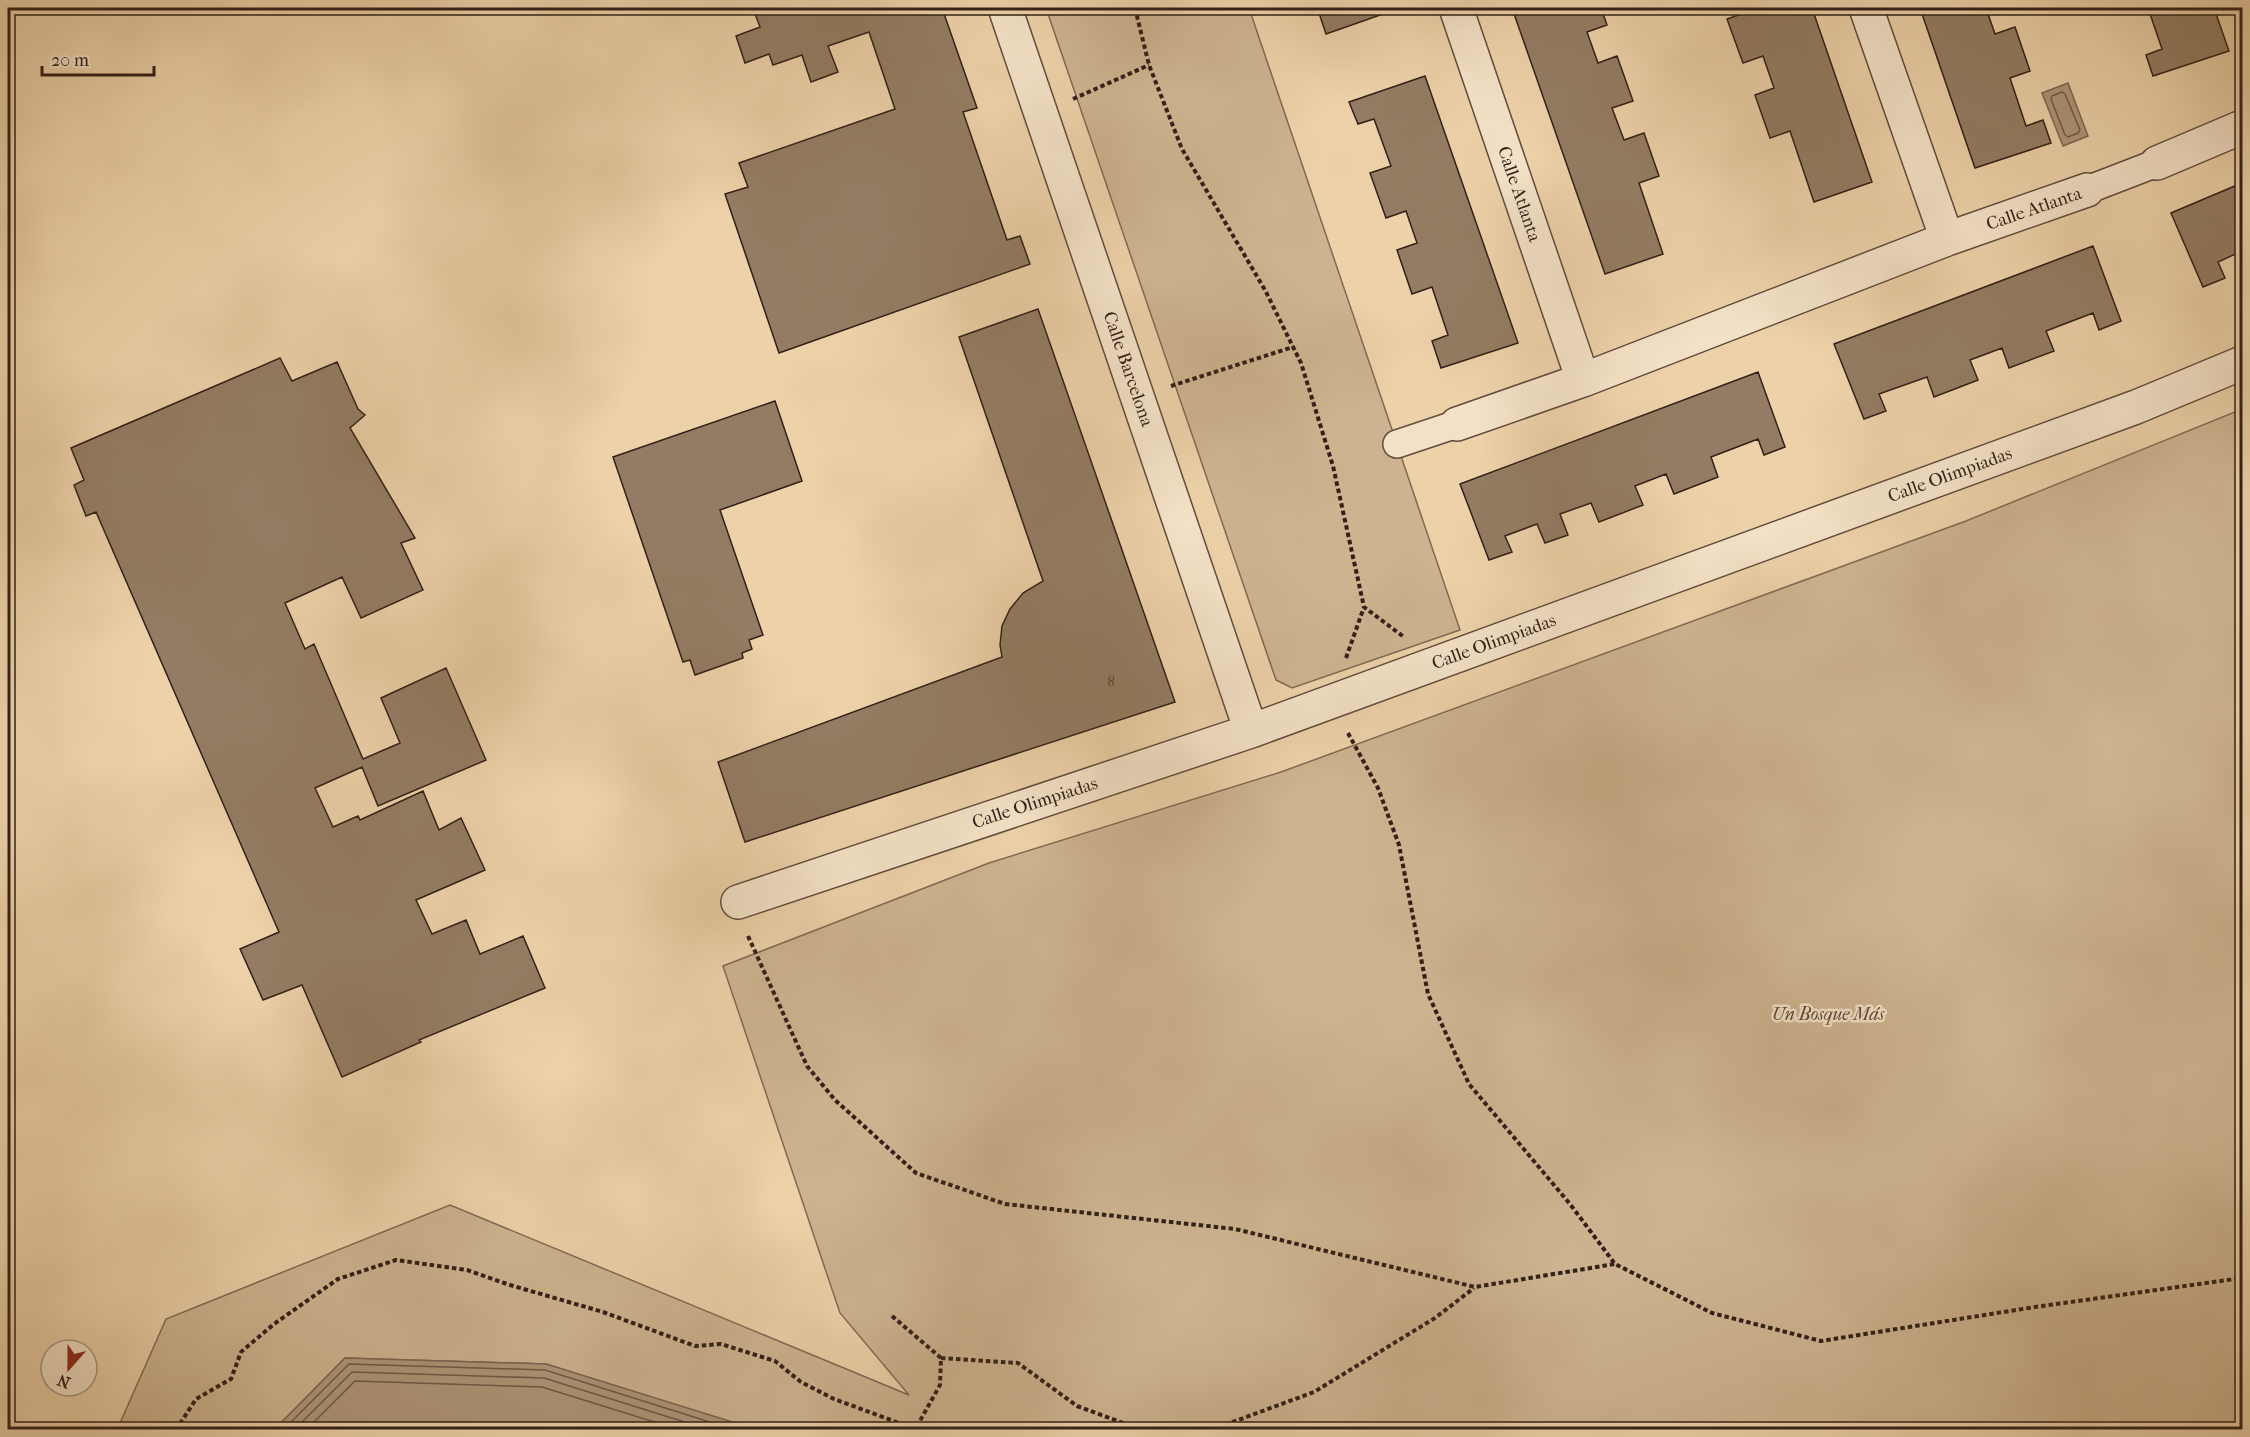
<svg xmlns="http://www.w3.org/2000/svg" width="2250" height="1437" font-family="'IM FELL French Canon',serif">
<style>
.green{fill:#cdb390;stroke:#806a54;stroke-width:1.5}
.water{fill:#ad9578;stroke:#7c6652;stroke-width:1.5}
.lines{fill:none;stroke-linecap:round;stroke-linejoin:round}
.shore{stroke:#705a48;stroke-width:1.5}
.building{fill:#937c63;stroke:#322018;stroke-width:1.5}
.pedestrian-casing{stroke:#614c3c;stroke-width:30}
.minor-casing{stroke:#614c3c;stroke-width:36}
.path{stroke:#322018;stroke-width:4;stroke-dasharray:4.5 3;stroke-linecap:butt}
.pedestrian{stroke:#f3e1c7;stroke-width:27}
.minor{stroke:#f3e1c7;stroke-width:33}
.labels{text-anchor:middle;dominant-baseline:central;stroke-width:5;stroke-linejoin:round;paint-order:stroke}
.number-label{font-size:15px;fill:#4a372b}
.street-label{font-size:18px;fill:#322018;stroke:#f3e1c7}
.park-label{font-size:18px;font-style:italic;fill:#594536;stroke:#f3e1c7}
</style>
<rect width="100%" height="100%" fill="#edd1a9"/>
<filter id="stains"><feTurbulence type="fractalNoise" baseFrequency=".00333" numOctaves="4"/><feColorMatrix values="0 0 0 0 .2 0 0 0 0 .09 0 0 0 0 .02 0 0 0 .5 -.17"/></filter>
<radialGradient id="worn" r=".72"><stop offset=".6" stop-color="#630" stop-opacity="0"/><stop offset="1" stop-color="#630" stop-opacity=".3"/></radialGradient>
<path class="green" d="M1046 8H1249L1460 630 1292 688 1276 680Z
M2242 409V1429L755 1430 546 1364 345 1358 275 1429 117 1430 166 1319 450 1205 909 1395 840 1313 723 966 989 863 1281 772 1966 521Z"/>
<path class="water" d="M2068 83 2088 136 2063 146 2042 93Z
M345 1358 546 1364 755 1429H275Z"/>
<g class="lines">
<path class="shore" d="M2062 92 2065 94 2080 130 2078 133 2068 137 2065 135 2051 99 2052 96Z
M283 1430 349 1364 545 1370 735 1430
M294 1430 352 1372 544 1378 710 1430
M306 1430 355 1381 542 1387 680 1430"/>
</g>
<path class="building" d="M753 8H942L977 108 963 112 1007 240 1020 236 1030 264 779 353 725 194 748 187 739 163 895 109 869 32 828 46 838 72 811 82 802 55 773 65 769 54 745 63 736 36 760 27Z
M1327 8H1400L1326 34 1318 10Z
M1512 8H1601L1607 25 1587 32 1598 63 1617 56 1633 101 1612 108 1624 140 1644 133 1659 176 1639 183 1663 254 1605 274Z
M1746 8H1812L1872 182 1814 202 1790 131 1770 138 1755 95 1774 88 1763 56 1743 63 1727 19 1747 12Z
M1920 8H1986L1995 34 2015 27 2030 71 2010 78 2026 126 2043 120 2051 143 1975 168Z
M2148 8H2214L2229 51 2153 76 2146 55 2162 49Z
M1425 76 1518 343 1441 368 1432 341 1448 335 1432 287 1412 294 1397 250 1417 243 1406 211 1386 218 1370 173 1391 166 1374 119 1358 124 1349 102Z
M2242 183V251L2218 262 2225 278 2203 287 2171 213Z
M2093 246 2121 321 2099 330 2093 313 2046 331 2054 351 2009 368 2002 348 1970 360 1978 380 1934 397 1927 377 1879 394 1886 411 1864 419 1834 344Z
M1038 309 1175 702 745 842 718 762 1002 657 1000 645 1002 626 1010 609 1023 593 1043 581 959 337Z
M280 358 292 381 337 362 358 409 365 415 350 428 415 538 401 543 423 590 361 618 342 577 285 603 305 649 314 644 363 759 400 743 381 698 446 668 486 760 378 806 362 767 315 788 333 827 358 816 360 820 423 791 439 830 461 818 485 870 416 900 432 934 466 920 480 954 523 936 545 988 419 1040 421 1042 342 1077 302 985 263 1000 240 949 279 932 96 512 86 516 74 485 84 480 71 448Z
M1758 372 1785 447 1764 455 1758 439 1711 457 1718 477 1674 494 1666 474 1635 486 1643 505 1599 522 1591 503 1560 514 1568 535 1545 543 1537 524 1505 536 1512 552 1489 560 1460 484Z
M775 401 802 481 720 510 763 635 749 640 752 649 742 653 743 658 695 675 690 660 683 662 613 457Z"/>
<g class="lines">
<g class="pedestrian-casing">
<path id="pedestrian" d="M2087 190 2157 163
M1397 444 1457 424"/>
</g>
<g class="minor-casing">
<path id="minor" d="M1005 8 1251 731
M1456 8 1583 380
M1866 8 1947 239
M2157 163 2242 127
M1457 424 1583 380 1947 239 2087 190
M738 902 1251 731 2136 407 2242 363"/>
</g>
<path class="path" d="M1135 8 1149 65 1182 149 1265 290 1301 363 1333 466 1364 607 1404 637
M1073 99 1149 65
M1171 386 1293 347
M1346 658 1364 607
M1348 733 1378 788 1399 845 1428 994 1469 1084 1570 1204 1615 1264 1712 1313 1821 1341 2035 1307 2242 1278
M748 936 807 1066 835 1100 916 1173 1005 1204 1235 1229 1475 1287 1615 1264
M892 1316 941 1358 940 1385 916 1428
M941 1358 1018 1363 1077 1406 1142 1430
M176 1430 196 1399 231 1379 241 1352 274 1324 338 1279 396 1260 467 1270 510 1285 603 1312 695 1346 721 1344 775 1361 801 1382 834 1399 918 1430
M1211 1430 1314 1392 1435 1318 1474 1288"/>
<use href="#pedestrian" class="pedestrian"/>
<use href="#minor" class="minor"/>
</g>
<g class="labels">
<g class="number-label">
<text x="1111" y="681">8</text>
</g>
<g class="street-label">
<text transform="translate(1519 194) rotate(71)">Calle Atlanta</text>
<text transform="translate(2034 209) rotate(-19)">Calle Atlanta</text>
<text transform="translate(1128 369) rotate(71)">Calle Barcelona</text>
<text transform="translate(1950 475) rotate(-20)">Calle Olimpiadas</text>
<text transform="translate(1494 642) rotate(-20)">Calle Olimpiadas</text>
<text transform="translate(1035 803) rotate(-18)">Calle Olimpiadas</text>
</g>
<g class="park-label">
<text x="1828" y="1014">Un Bosque Más</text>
</g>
</g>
<rect width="2250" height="1437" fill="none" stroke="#edd1a9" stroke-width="30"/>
<rect x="9" y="9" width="2232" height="1419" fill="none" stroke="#322018" stroke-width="3"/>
<rect x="15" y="15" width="2220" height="1407" fill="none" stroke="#322018" stroke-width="1.5"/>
<g transform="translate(69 1368) rotate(201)"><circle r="28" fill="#f3e1c7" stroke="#a69481" stroke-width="1.5"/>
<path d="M0-4.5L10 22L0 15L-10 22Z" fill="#8f2418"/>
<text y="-9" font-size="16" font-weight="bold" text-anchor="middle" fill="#322018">N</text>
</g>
<path d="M42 66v9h112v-9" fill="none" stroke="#322018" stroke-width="3"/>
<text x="51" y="66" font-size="18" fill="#322018" stroke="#f3e1c7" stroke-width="4.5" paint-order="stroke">20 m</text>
<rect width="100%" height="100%" filter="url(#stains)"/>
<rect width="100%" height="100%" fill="url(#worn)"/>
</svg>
